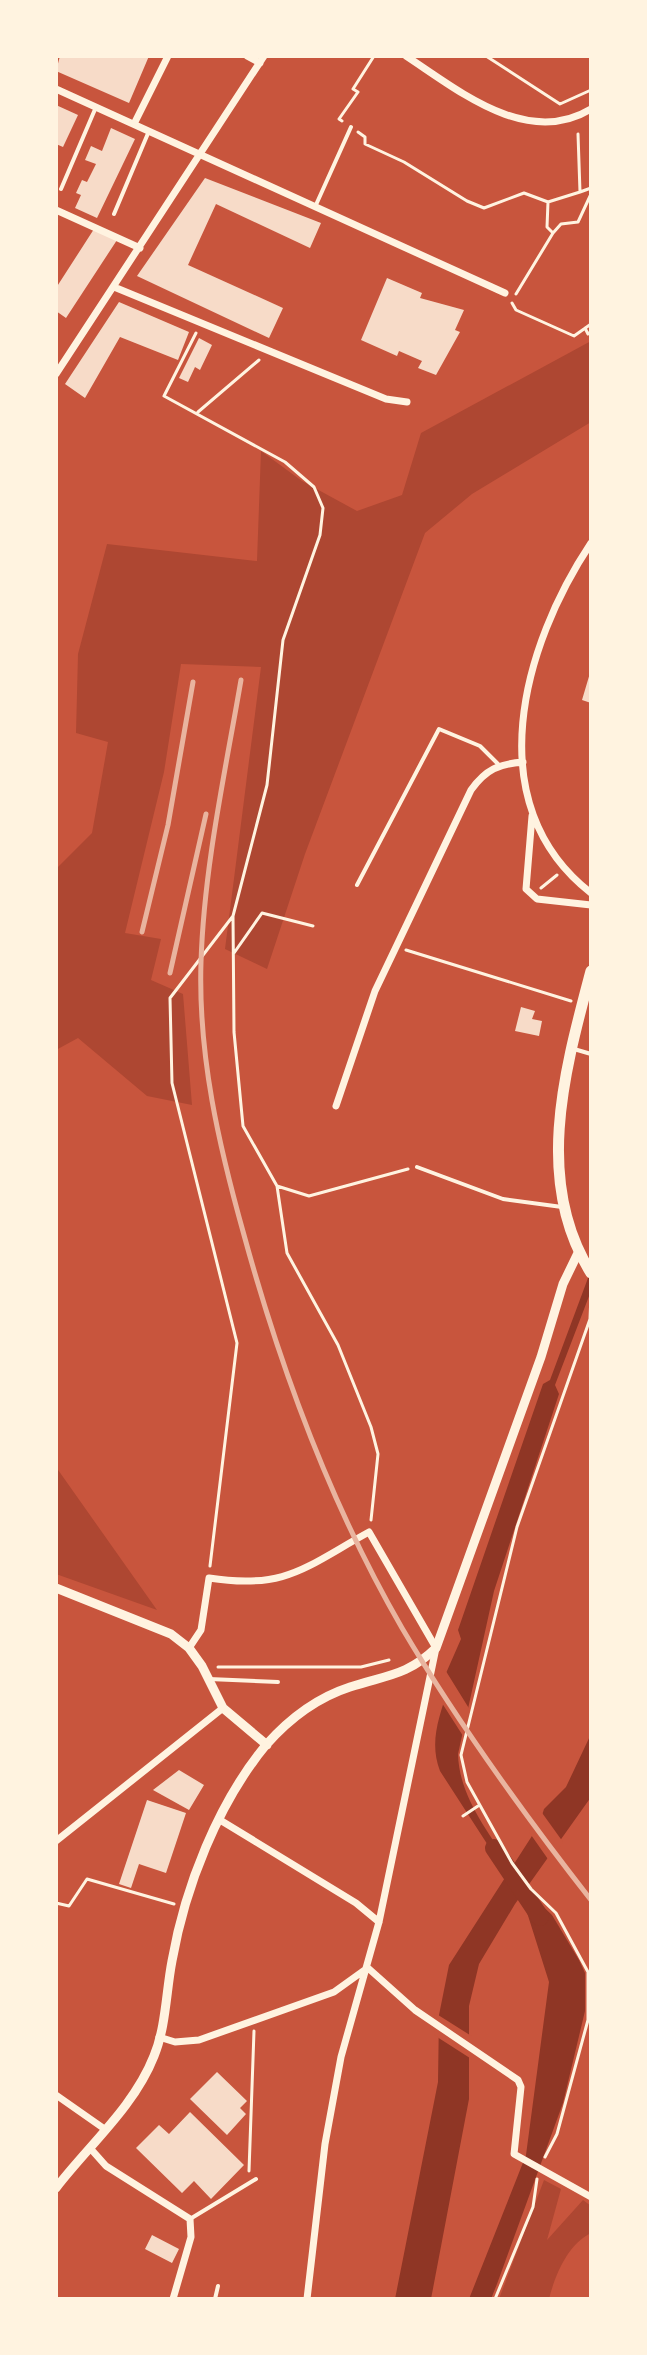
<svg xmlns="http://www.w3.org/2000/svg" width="647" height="2355" font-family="Jost,sans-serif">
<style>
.green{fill:#ae4732}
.water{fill:#8f3625}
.pier{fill:#c8553d}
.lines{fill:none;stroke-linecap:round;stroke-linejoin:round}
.canal{stroke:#8f3625;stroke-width:18}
.building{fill:#f7dbc8}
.path{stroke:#fff3e0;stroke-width:3}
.service{stroke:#fff3e0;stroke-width:4}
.minor{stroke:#fff3e0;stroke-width:7}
.tertiary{stroke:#fff3e0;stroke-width:9}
.primary{stroke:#fff3e0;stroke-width:11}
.rail{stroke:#e9b49f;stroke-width:5}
</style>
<rect width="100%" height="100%" fill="#c8553d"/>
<path class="green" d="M591 341V422L472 494 425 533 305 854 267 969 225 949 261 667 181 664 164 772 125 933 161 939 151 980 183 994 192 1105 147 1096 78 1038 56 1050V869L92 833 108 742 76 733 78 654 107 544 257 561 261 451 302 481 357 511 402 495 421 433Z
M56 1467 157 1610 56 1574Z
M544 2180 561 2189 547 2240 583 2200 591 2206V2233C568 2244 555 2275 549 2299H499Z"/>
<path class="water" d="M591 1270V1291L555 1385 559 1394 494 1591 458 1754C459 1796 488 1831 509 1865L504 1870 440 1771C429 1742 439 1718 448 1689L443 1680 461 1639 458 1630 543 1384 550 1380Z
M591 1734V1797L515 1904 479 1964 469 2006V2099L431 2299H395L438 2082 439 2015 449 1965 539 1825 544 1809 566 1787Z
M526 1896H532L552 1915 579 1960 585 1973V2011L563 2103 497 2284 491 2299H469L526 2155 549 1982 524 1903Z"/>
<path class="pier" d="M444 1668 470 1710 465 1739 440 1700 443 1689 439 1680Z
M540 1810 563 1842 550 1862 529 1832Z
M435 2013 473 2037V2060L434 2035Z"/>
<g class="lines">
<path class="canal" d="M494 1848 540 1917"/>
</g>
<path class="building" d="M60 56H149L129 103 56 71Z
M56 105 78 115 63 147 56 144Z
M111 128 135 139 97 218 75 208 81 195 76 193 82 180 87 182 96 164 85 160 91 146 102 151Z
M205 178 321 223 310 248 216 204 188 265 283 308 269 338 137 276Z
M94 229 117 240 66 318 56 311V288Z
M387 278 422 293 420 298 464 310 455 330 460 332 436 375 418 368 422 361 399 351 397 356 361 340Z
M119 302 189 332 178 360 120 337 85 398 65 384Z
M199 338 212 345 200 370 195 367 188 382 179 378Z
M590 673H591V703L582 700Z
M521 1007 535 1011 532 1019 542 1021 539 1036 515 1031Z
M179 1770 204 1785 189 1810 153 1790Z
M147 1800 186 1813 166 1873 139 1864 131 1888 119 1884Z
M217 2072 247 2101 240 2108 246 2114 227 2135 190 2099Z
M190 2112 244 2165 211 2199 194 2181 182 2193 136 2148 159 2125 169 2134Z
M152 2235 179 2249 172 2263 145 2249Z"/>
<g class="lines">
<path class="path" d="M486 56 560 104 591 90
M342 121 339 119 358 92 353 89 374 56
M358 132 365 137V144L404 162 467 201 484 208 524 193 548 202
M580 192 591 188
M553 233 561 224 578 222 591 194
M516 294 553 233 547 227 548 202 580 192 578 134
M512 303 516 310 574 336 591 324
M585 328 588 334 591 332
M196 333 164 396 285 462 314 487 323 508 320 535 283 640 267 785 233 916 234 1032 243 1126 277 1186 287 1253 338 1345 371 1427 378 1454 371 1520
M198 412 259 360
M541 888 557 875
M406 950 571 1001
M234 953 262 913 313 926
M277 1186 309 1196 408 1169
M210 1566 237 1343 172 1083 170 998 233 916
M218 1667H361L389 1660
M463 1816 478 1806
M56 1903 69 1906 87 1879 174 1904
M545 2157 557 2134 588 2020V1972L556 1913 531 1889 512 1863 467 1782 461 1755 517 1527 590 1319 591 1295
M249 2171 254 2031
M495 2299 533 2207 537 2179"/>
<path class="service" d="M61 189 96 107
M315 207 351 127
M114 214 149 131
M357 885 439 729 480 746 498 764
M574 1049 591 1054
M417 1167 503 1199 562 1207
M209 1679 278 1682
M190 2219 256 2179
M215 2299 218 2286"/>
<path class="minor" d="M247 56 260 63
M406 56C458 90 527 148 591 109
M56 89 505 293
M134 124 168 56
M56 210 140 248
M114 287 386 399 407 402
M56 374 264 56
M591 543C523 645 477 804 591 893
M532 816 526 889 537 899 591 905
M336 1106 375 991 471 790C486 769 499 764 523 762
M189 1648 201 1630 209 1578C286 1590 305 1567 369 1532L436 1648 379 1922 341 2057 325 2144 307 2299
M220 1820 356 1903 379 1922
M56 1841 223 1708
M368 1968 415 2010 518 2080 521 2087 514 2154 591 2197
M159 2037 175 2042 199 2040 334 1992 366 1969
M56 2095 106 2130
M90 2148 106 2166 190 2219 191 2237 173 2299"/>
<path class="tertiary" d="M56 1588 171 1634 189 1648 202 1666 223 1708 267 1745
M56 2188C89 2145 134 2107 154 2056 166 2027 166 1992 172 1961 185 1887 218 1803 266 1745 289 1719 316 1698 350 1687 386 1675 407 1676 436 1648L541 1357 563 1284 578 1253"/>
<path class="primary" d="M591 971C565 1069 533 1181 591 1273"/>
<path class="rail" d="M241 680C225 773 204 867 201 962 198 1056 219 1146 244 1235 281 1370 332 1507 402 1628 458 1723 523 1813 591 1900
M142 932 168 825 193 682
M170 973 206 814"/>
</g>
<rect width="647" height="2355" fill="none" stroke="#fff3e0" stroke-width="116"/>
</svg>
